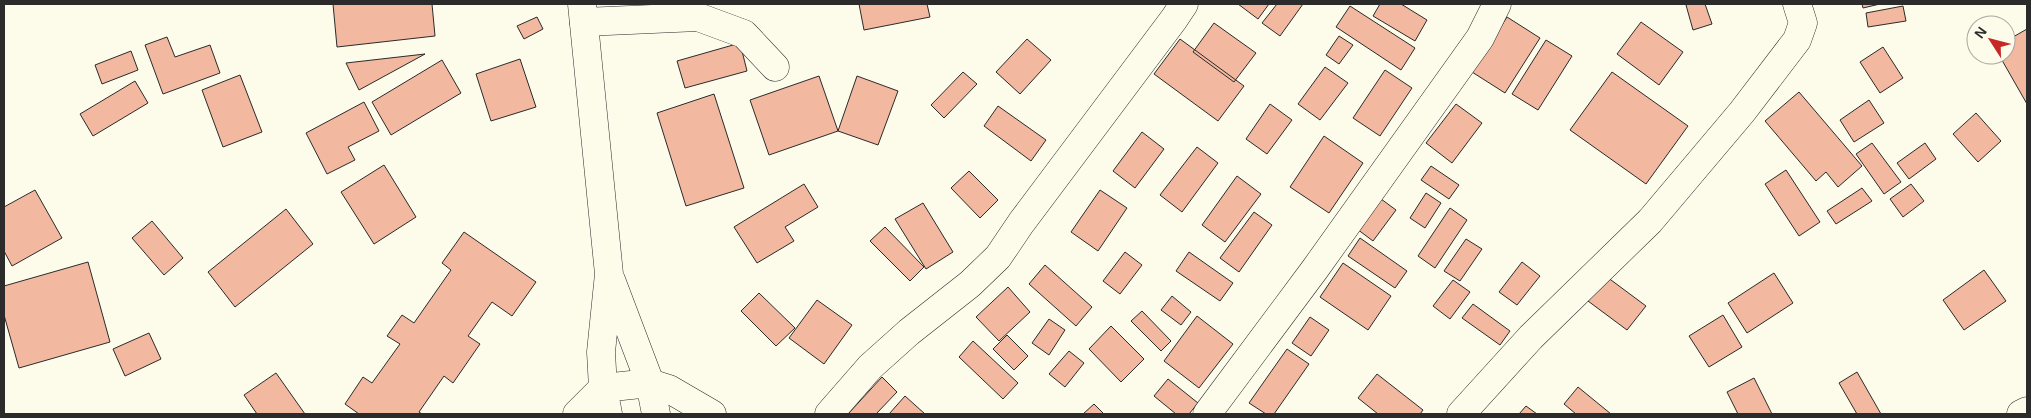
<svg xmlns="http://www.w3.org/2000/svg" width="2031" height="418" font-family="Arial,sans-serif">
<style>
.building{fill:#f2b8a0;stroke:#2b2b2b}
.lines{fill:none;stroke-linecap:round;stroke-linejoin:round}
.minor-casing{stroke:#2b2b2b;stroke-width:29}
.tertiary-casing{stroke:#2b2b2b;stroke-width:29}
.primary-casing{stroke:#2b2b2b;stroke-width:29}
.minor{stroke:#fdfbea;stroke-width:28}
.tertiary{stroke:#fdfbea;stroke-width:28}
.primary{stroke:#fdfbea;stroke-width:28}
</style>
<rect width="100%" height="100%" fill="#fdfbea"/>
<path class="building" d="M333 4H432L435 36 337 47Z
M859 4H927L930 17 864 30Z
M1238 4H1269L1258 19Z
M1277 4H1303L1280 36 1262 23Z
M1380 4H1401L1427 20 1415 41 1373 16Z
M1689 4H1705L1712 24 1693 30 1686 5Z
M1862 4H1880L1863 8Z
M1350 6 1415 48 1401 70 1336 27Z
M1903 6 1906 21 1868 27 1866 13Z
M537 17 543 29 524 39 517 26Z
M1507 17 1540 38 1505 93 1472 72Z
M1641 22 1683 52 1659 85 1617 54Z
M1214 23 1256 53 1234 82 1193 52Z
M2027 29V104L1999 55H2006V41Z
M1339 36 1353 45 1339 64 1326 55Z
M167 37 175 57 210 45 220 73 163 94 145 45Z
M1027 39 1051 60 1020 94 996 72Z
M1180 39 1244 86 1218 121 1154 74Z
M1546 40 1572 56 1538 110 1512 94Z
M740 43 747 71 685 88 677 61Z
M1883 47 1903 78 1880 93 1860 62Z
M131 51 138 70 102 84 95 65Z
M425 54 359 90 346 63Z
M520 59 536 107 491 121 476 74Z
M442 60 461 93 391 135 372 102Z
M1325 67 1348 83 1320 120 1298 104Z
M1385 70 1412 88 1380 136 1353 118Z
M963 72 977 84 944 118 931 105Z
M1612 72 1688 126 1646 184 1570 130Z
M240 75 262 132 223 147 202 90Z
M819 76 838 131 769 155 750 100Z
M857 76 898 91 878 145 838 131Z
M135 81 148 103 93 136 80 114Z
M1799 92 1862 166 1838 187 1826 172 1816 181 1765 121Z
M714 94 744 188 686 206 657 113Z
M1869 100 1884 123 1854 142 1840 120Z
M364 102 379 131 348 147 355 160 327 174 306 133Z
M1270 104 1292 120 1267 154 1246 139Z
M1456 104 1482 123 1452 163 1426 143Z
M998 106 1046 140 1031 161 984 126Z
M1976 113 2001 141 1978 162 1953 134Z
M1142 132 1164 149 1135 188 1113 171Z
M1324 136 1363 163 1329 213 1290 187Z
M1872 143 1901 182 1884 194 1856 154Z
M1925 143 1936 159 1909 179 1897 163Z
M1197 147 1218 163 1182 212 1160 195Z
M384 165 416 217 374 244 341 192Z
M1431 166 1459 185 1449 199 1421 180Z
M1786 170 1820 222 1799 236 1765 184Z
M969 171 998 200 980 218 951 188Z
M1237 176 1261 194 1225 242 1202 225Z
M804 184 818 207 785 227 794 241 757 263 734 227Z
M1911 184 1924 201 1903 217 1890 199Z
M1862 188 1872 201 1836 224 1827 211Z
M35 190 62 238 12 266 4 251V207Z
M1100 190 1127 208 1098 251 1071 232Z
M1426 193 1441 203 1425 228 1410 218Z
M1377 196 1396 210 1373 241 1353 226Z
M923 203 953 252 926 269 895 219Z
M1450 208 1467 220 1435 268 1418 256Z
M286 209 313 244 235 307 208 272Z
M1254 212 1272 225 1239 272 1220 258Z
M152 221 183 258 164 275 132 238Z
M885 227 924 267 910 281 870 241Z
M464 232 536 282 512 316 492 302 468 336 480 344 453 383 444 376 419 412 422 414H359L345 404 363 377 372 383 400 344 387 336 402 315 414 323 451 270 442 263Z
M1360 238 1407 271 1395 288 1348 256Z
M1466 239 1482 249 1460 281 1444 271Z
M1125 252 1142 265 1120 294 1103 281Z
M1189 252 1233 283 1220 301 1176 271Z
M88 262 110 342 19 368 4 315V286Z
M1522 262 1540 276 1517 305 1499 292Z
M1343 263 1391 296 1368 330 1320 297Z
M1045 265 1092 307 1076 326 1029 284Z
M1984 270 2006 301 1964 330 1943 300Z
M1774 273 1793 303 1747 333 1728 303Z
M1607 277 1646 306 1627 330 1588 301Z
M1453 280 1470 292 1450 319 1433 306Z
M1008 287 1030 312 999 341 976 317Z
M759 293 795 328 776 346 741 311Z
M1172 296 1191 312 1181 325 1161 310Z
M817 300 852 325 824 364 789 338Z
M1473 304 1510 331 1500 345 1462 318Z
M1142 311 1171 341 1161 351 1131 321Z
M1723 315 1742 347 1709 367 1689 336Z
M1197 316 1233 344 1199 388 1164 361Z
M1310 317 1329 330 1311 356 1292 343Z
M1049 319 1065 330 1049 355 1032 343Z
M1111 326 1144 359 1121 382 1089 349Z
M149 333 161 359 125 376 113 349Z
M1007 335 1028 356 1014 370 993 349Z
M973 341 1018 383 1003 399 959 357Z
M1287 349 1309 364 1274 414H1266L1249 403Z
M1069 351 1084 363 1065 387 1049 374Z
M1857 372 1881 414H1857L1839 383Z
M276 373 305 414H257L244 395Z
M1377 374 1423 410 1420 414H1378L1358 398Z
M882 377 897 392 876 414H848Z
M1754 378 1772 414H1738L1727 392Z
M1168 379 1198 403 1189 414H1176L1154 396Z
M1578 387 1611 414H1576L1564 404Z
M905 396 925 414H889Z
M1094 404 1104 414H1083Z
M1526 406 1537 414H1519Z"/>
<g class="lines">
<g class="minor-casing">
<path id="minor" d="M584 22 698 17 744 34 775 67
M829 414 870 367 909 332 970 284 998 257 1021 223 1174 19 1184 4
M1207 414 1315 269 1480 38 1497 4
M1461 414 1531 337 1650 221 1742 112 1797 40 1803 23 1797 4"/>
</g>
<g class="tertiary-casing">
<path id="tertiary" d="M650 383 669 389 712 414
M2021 414 2027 411"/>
</g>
<g class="primary-casing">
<path id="primary" d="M582 4 609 274 601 352 603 388 608 414
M611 280 650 383 656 414
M577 414 603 388 650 383"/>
</g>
<use href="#minor" class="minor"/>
<use href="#tertiary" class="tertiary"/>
<use href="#primary" class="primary"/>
</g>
<rect width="2031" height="418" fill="none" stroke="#2b2b2b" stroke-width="10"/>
<g transform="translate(1991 40) rotate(306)"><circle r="24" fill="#fdfbea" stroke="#a9a89e"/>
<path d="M0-4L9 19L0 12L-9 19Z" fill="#c62828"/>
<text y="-8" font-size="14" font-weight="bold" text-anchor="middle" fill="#2b2b2b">N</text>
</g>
</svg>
